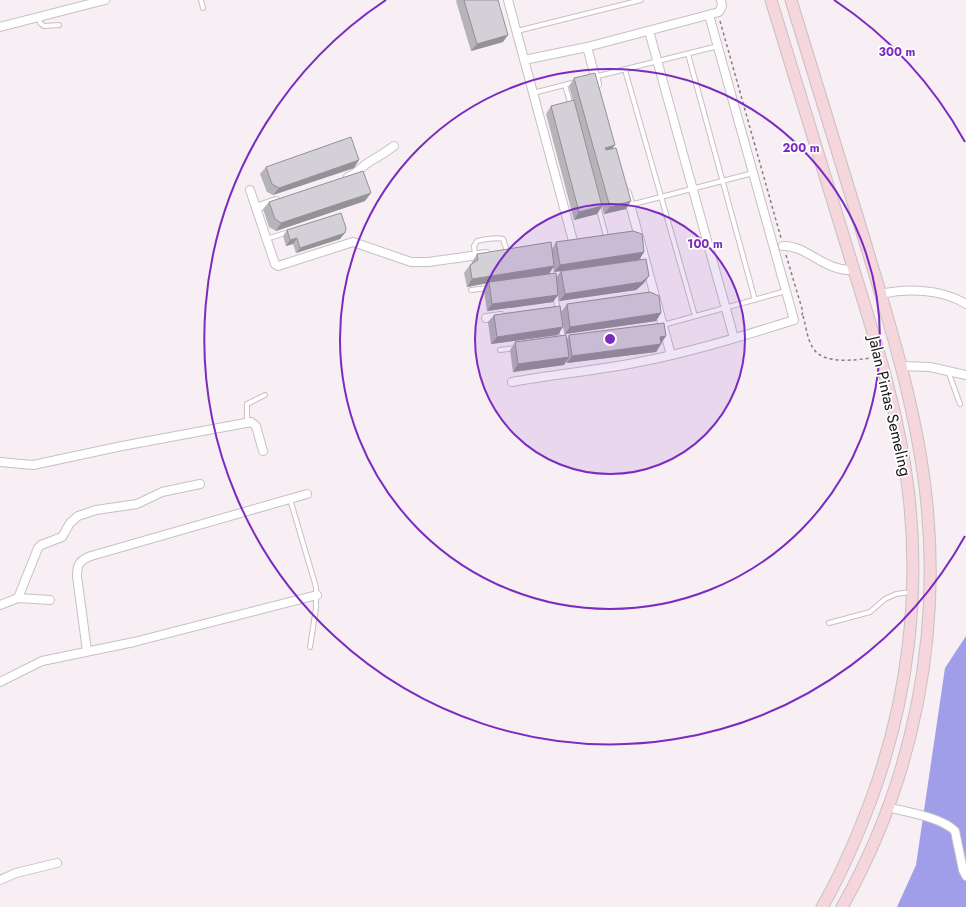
<svg xmlns="http://www.w3.org/2000/svg" width="966" height="907" font-family="Jost,sans-serif">
<style>
.water{fill:#a09ee9}
.lines{fill:none;stroke-linecap:round;stroke-linejoin:round}
.service-casing{stroke:#c7c0c4;stroke-width:6}
.minor-casing{stroke:#c7c0c4;stroke-width:10}
.secondary-casing{stroke:#c7c0c4;stroke-width:13}
.path{stroke:#837e81;stroke-width:1.5;stroke-dasharray:3 3;stroke-linecap:butt}
.service{stroke:#fff;stroke-width:4}
.minor{stroke:#fff;stroke-width:8}
.secondary{stroke:#f6d6dd;stroke-width:11}
.wall{fill:#b6b3b9}
.shaded-wall{fill:#949296}
.building{fill:#d4d0d7;stroke:#949296}
.ring{fill:none;stroke:#7b2cbf;stroke-width:2}
.labels{text-anchor:middle;dominant-baseline:central;stroke-width:3.5;stroke-linejoin:round;paint-order:stroke}
.street-label{font-size:16px;fill:#191618;stroke:#fff}
.centre{fill:#7b2cbf;stroke:#fff;stroke-width:2}
.ring-label{font-size:12px;text-anchor:middle;font-weight:bold;fill:#7b2cbf;stroke:#fff;stroke-width:3.5;stroke-linejoin:round;paint-order:stroke}
</style>
<rect width="100%" height="100%" fill="#f7eff4"/>
<path class="water" d="M966 636V907H897L916 865 945 668Z"/>
<g class="lines">
<g class="service-casing">
<path id="service" d="M201 0 203 8
M39 17 40 23 44 26 59 25
M517 31 641 0
M688 54 755 300
M625 70 695 316
M594 77 718 46
M565 85 571 106
M533 93 576 82
M630 205 753 173
M598 206 606 236
M266 239 289 232
M475 255 474 246 477 241C486 239 495 237 503 239L507 251
M471 290 489 288
M555 294 558 311
M560 324 564 341
M663 325 786 291
M500 350 515 348
M948 371 960 404
M247 423V404L265 395
M290 499 316 587V608L310 647
M829 623 870 612 885 599 896 594 912 592"/>
</g>
<g class="minor-casing">
<path id="minor" d="M508 0 573 241
M0 27 105 0
M649 31 734 338
M587 47 597 84
M524 60 587 47 719 12 722 6 721 0
M348 177C357 174 361 167 369 162 378 157 386 152 394 146
M250 190 275 264 278 266 353 242 411 262H428L486 254
M627 193 671 355
M256 208 276 201
M783 246C807 245 824 272 854 270
M881 294C907 288 942 289 966 304
M486 318 501 316
M901 366 930 367 966 375
M512 382C551 375 590 371 629 364 685 354 740 337 794 320L709 15
M0 462 33 465 122 446 251 422 256 426 263 451
M18 598 50 600
M0 605 18 598 38 548 41 545 62 537 70 523 78 516 96 510 137 504 162 492 200 484
M87 651 77 576C77 564 80 560 91 556L307 494
M0 682 42 661 134 642 317 595
M887 807C906 812 941 817 955 831L963 870 966 876
M0 880 16 873 57 863"/>
</g>
<g class="secondary-casing">
<path id="secondary" d="M771 0C799 89 826 178 853 267 875 339 899 413 908 488 921 593 908 700 871 800 857 837 842 873 822 907
M791 0C814 74 836 148 859 222 885 309 914 397 925 487 943 632 914 780 842 907"/>
</g>
<path class="path" d="M720 21 781 238
M786 255 803 312 801 317
M803 316C806 326 807 339 813 348 823 365 855 360 871 358"/>
<use href="#service" class="service"/>
<use href="#minor" class="minor"/>
<use href="#secondary" class="secondary"/>
</g>
<path class="wall" d="M457 0H498L503 42 471 51 456 1Z
M574 78 613 149 626 209 604 214 602 206 597 214 574 220 546 114 551 106 573 101 569 86Z
M266 167 354 168 273 195 267 192 260 174Z
M365 201 276 231 269 227 263 209 269 202Z
M287 230 340 239 296 253 293 244 286 246 283 236Z
M556 242 644 252 639 260 554 272 553 267 549 274 533 276 556 278 561 271 649 276 643 284 636 290 559 301 558 295 553 302 487 311 484 290 488 283 467 287 464 273 470 265 472 263V262L477 254 552 249Z
M567 304 661 313 656 321 565 334 561 312Z
M494 315 558 335 491 344 488 322Z
M569 335 666 336 656 352 567 363 566 361 564 365 513 372 510 350 515 342 567 339Z"/>
<path class="shaded-wall" d="M508 35 503 42 471 51 477 44Z
M615 145 610 152 600 155 605 148Z
M359 160 354 168 273 195 279 188Z
M371 193 365 201 276 231 281 223Z
M631 201 626 209 604 214 610 207Z
M602 206 597 214 574 220 579 212Z
M345 233 340 239 296 253 300 248Z
M297 238 293 244 286 246 290 240Z
M644 252 639 260 554 272 560 265Z
M554 266 549 274 489 283V282L488 283 467 287 472 279Z
M649 276 643 284 636 290 559 301 565 294Z
M558 295 553 302 487 311 492 304Z
M661 313 656 321 565 334 570 327Z
M563 327 558 335 491 344 497 337Z
M666 336 660 344V337Z
M661 344 656 352 567 363 572 356Z
M569 357 564 365 513 372 518 364Z"/>
<path class="building" d="M464 0H498L508 35 477 44Z
M595 73 615 145 605 148 606 150 616 148 631 201 610 207 574 78Z
M574 100 602 206 579 212 551 106Z
M351 137 359 160 279 188 272 184 266 167Z
M363 171 371 193 281 223 275 219 269 202Z
M341 213 346 228 345 233 300 248 297 238 290 240 287 230Z
M633 231 642 234 644 252 560 265 556 242Z
M551 242 554 266 472 279 470 265 478 260 477 254Z
M646 259 649 276 642 282 565 294 561 271Z
M556 273 558 295 492 304 489 282Z
M650 292 659 296 661 313 570 327 567 304Z
M560 306 563 327 497 337 494 315Z
M664 323 666 336 660 337 661 344 572 356 569 335Z
M566 335 569 357 518 364 515 342Z"/>
<circle cx="610" cy="339" r="135" fill="#7b2cbf" fill-opacity=".12"/>
<g class="ring">
<circle cx="610" cy="339" r="135"/>
<circle cx="610" cy="339" r="270"/>
<path d="M965 536A406 406 0 1 1 386 0M834 0A406 406 0 0 1 965 142"/>
</g>
<g class="labels">
<g class="street-label">
<text transform="translate(890 406) rotate(77)">Jalan Pintas Semeling</text>
</g>
</g>
<circle cx="610" cy="339" r="6" class="centre"/>
<g class="ring-label">
<text x="897" y="56">300 m</text>
<text x="801" y="152">200 m</text>
<text x="705" y="248">100 m</text>
</g>
</svg>
